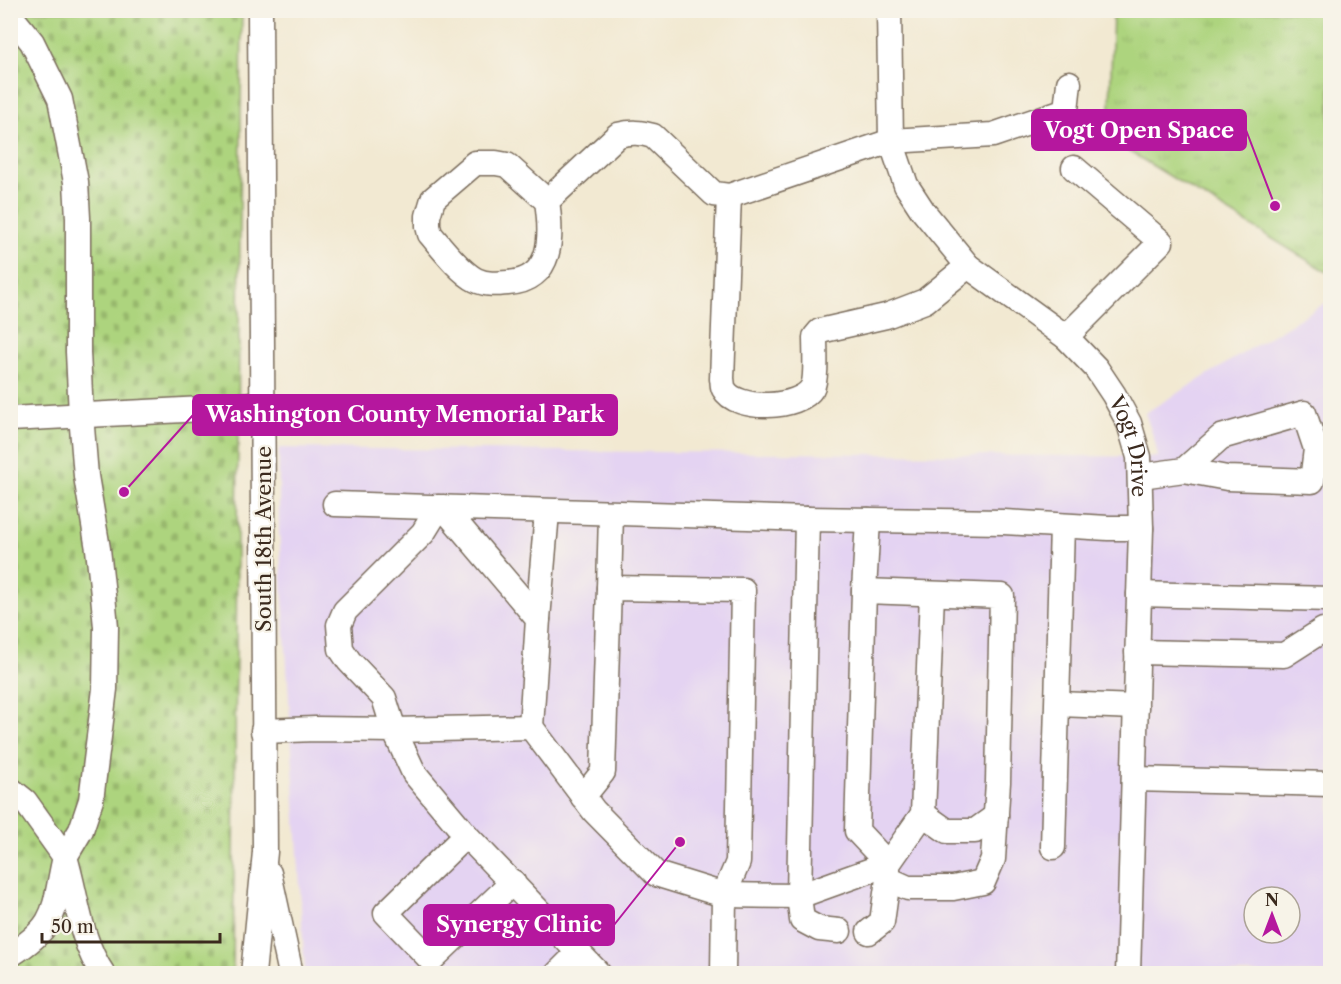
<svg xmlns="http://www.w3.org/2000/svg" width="1341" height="984" font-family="'Libre Caslon Text',serif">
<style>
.built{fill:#e4d3f2;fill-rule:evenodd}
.grass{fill:url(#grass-tufts);stroke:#747f4e;stroke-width:1.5}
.cemetery{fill:url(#cemetery-stones);stroke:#747f4e;stroke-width:1.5}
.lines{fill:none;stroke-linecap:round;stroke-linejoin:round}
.minor-casing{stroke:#7b6d5d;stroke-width:27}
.minor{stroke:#fff;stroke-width:24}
.labels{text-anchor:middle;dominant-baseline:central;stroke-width:4.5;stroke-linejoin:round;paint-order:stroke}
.street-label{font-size:21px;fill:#3b2a1e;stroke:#f7f3e8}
.leader{fill:none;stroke:#b5179e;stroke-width:2}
.callout-dot{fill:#b5179e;stroke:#f7f3e8;stroke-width:2}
.callout{fill:#b5179e;stroke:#b5179e;stroke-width:2}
.callout-label{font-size:22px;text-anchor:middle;font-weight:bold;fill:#fff}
</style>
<defs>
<pattern id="grass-tufts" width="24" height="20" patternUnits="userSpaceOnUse" patternTransform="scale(1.5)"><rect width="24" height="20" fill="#add47e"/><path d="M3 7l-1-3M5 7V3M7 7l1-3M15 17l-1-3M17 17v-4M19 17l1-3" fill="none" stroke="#96b66c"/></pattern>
<pattern id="cemetery-stones" width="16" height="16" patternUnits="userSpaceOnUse" patternTransform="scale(1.5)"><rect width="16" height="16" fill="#add47e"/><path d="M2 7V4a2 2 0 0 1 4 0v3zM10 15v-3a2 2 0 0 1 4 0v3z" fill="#96b66c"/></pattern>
</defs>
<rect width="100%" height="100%" fill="#f7f3e8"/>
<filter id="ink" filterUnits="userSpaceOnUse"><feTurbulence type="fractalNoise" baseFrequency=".0167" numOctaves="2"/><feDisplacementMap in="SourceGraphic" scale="12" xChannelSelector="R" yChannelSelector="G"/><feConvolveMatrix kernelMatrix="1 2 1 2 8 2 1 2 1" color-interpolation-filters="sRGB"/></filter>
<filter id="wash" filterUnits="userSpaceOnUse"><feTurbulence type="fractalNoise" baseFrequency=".008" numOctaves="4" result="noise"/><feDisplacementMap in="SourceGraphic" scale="24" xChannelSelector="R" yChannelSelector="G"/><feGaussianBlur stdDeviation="1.35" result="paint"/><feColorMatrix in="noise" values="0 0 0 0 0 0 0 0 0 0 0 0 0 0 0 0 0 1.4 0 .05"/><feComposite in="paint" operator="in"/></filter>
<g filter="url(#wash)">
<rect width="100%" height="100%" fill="#f2e9d2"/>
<path class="built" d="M1330 300V973H305L279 530V448L1158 457 1155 442 1145 413ZM1254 897H1290V933H1254Z"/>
<path class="grass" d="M1113 11H1330V274L1109 139Z"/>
<path class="cemetery" d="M10 11H242L233 973H11Z"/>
</g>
<g filter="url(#ink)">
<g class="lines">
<g class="minor-casing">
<g id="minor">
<path id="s1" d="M889 10 891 141 906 185 923 211 968 266 1066 337 1096 368 1114 395 1129 423 1139 457 1141 528 1128 974"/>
<path d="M10 15 32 42 60 99 76 182 78 218V352L81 415 86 476 98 549 103 595 106 627 105 689 91 800 81 830 65 857C77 896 79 939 103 974"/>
<path d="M729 196 722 379C723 382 722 386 724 389 736 412 800 409 812 388 817 379 815 349 815 337L820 331 886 316 925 301 968 266"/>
<path d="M547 201C552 235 554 280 508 283 497 284 486 285 476 280 460 272 442 248 430 234L428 226V216L433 199 475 163H496L507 165 547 201 618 135C631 132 640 132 653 136L714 194 729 196 891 141 993 135 1066 110 1069 83"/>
<path d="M1066 337 1161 242 1074 168"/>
<path d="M10 419 203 409 262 403"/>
<path d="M1141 476 1184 470 1227 478 1312 481 1316 449 1304 413 1221 437 1184 470"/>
<path d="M335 504 807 519"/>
<path d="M439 507 423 533 345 611 339 625 341 649 349 661 384 698 394 730 531 727 594 811 656 874 724 895 799 896 888 864 857 831 864 591 1002 596 998 782 993 859 983 882 953 888H908L888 879"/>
<path d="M443 507 538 619 531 727"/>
<path d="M609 588 611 514"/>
<path d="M864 591 868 520"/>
<path d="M1139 594 1330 599"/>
<path d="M538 619 547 512"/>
<path d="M1137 652 1284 655 1323 630H1330"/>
<path d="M1058 704 1136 707"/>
<path d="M263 731 315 729 394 730 414 773 466 835 599 974"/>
<path d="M1134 779 1330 784"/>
<path d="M10 789 25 801 65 857C53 909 60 924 10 955"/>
<path d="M583 797 603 772 609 588 743 590 738 862 724 895 723 974"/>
<path d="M923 814 947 831H975L996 816"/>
<path d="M466 835 386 913 431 960 513 882"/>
<path d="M1053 847 1062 526"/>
<path d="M269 873 291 974"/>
<path d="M839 931 819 929 802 920 799 896 807 519 1004 522 1108 528H1141"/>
<path d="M869 932 882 922 888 879V864L923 814 932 594"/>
<path d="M253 974 265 852 260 10"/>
<path d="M557 974 579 952"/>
</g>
</g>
<use href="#minor" class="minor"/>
</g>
</g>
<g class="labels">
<g class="street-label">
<text stroke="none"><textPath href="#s1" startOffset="531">Vogt Drive</textPath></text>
<text transform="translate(263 539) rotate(-90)">South 18th Avenue</text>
</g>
</g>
<path class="leader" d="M1275 206L1246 130M124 492L193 415M680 842L614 925"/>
<g class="callout-dot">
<circle cx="1275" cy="206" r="6"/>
<circle cx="124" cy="492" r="6"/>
<circle cx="680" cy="842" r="6"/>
</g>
<g class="callout">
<rect x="1032" y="110" width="214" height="40" rx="6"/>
<rect x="193" y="395" width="424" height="40" rx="6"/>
<rect x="424" y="905" width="190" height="40" rx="6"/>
</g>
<g class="callout-label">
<text x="1139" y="138">Vogt Open Space</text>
<text x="405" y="422">Washington County Memorial Park</text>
<text x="519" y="932">Synergy Clinic</text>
</g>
<rect width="1341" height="984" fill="none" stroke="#f7f3e8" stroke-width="36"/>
<g transform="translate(1272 915)"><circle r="28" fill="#f7f3e8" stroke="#aca397" stroke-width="1.5"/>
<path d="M0-4.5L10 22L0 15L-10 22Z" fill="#b5179e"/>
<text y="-9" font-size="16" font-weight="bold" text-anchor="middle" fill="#3b2a1e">N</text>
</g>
<path d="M42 933v9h178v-9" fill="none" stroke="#3b2a1e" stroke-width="3"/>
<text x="51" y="933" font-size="18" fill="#3b2a1e" stroke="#f7f3e8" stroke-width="4.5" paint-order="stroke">50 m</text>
</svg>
